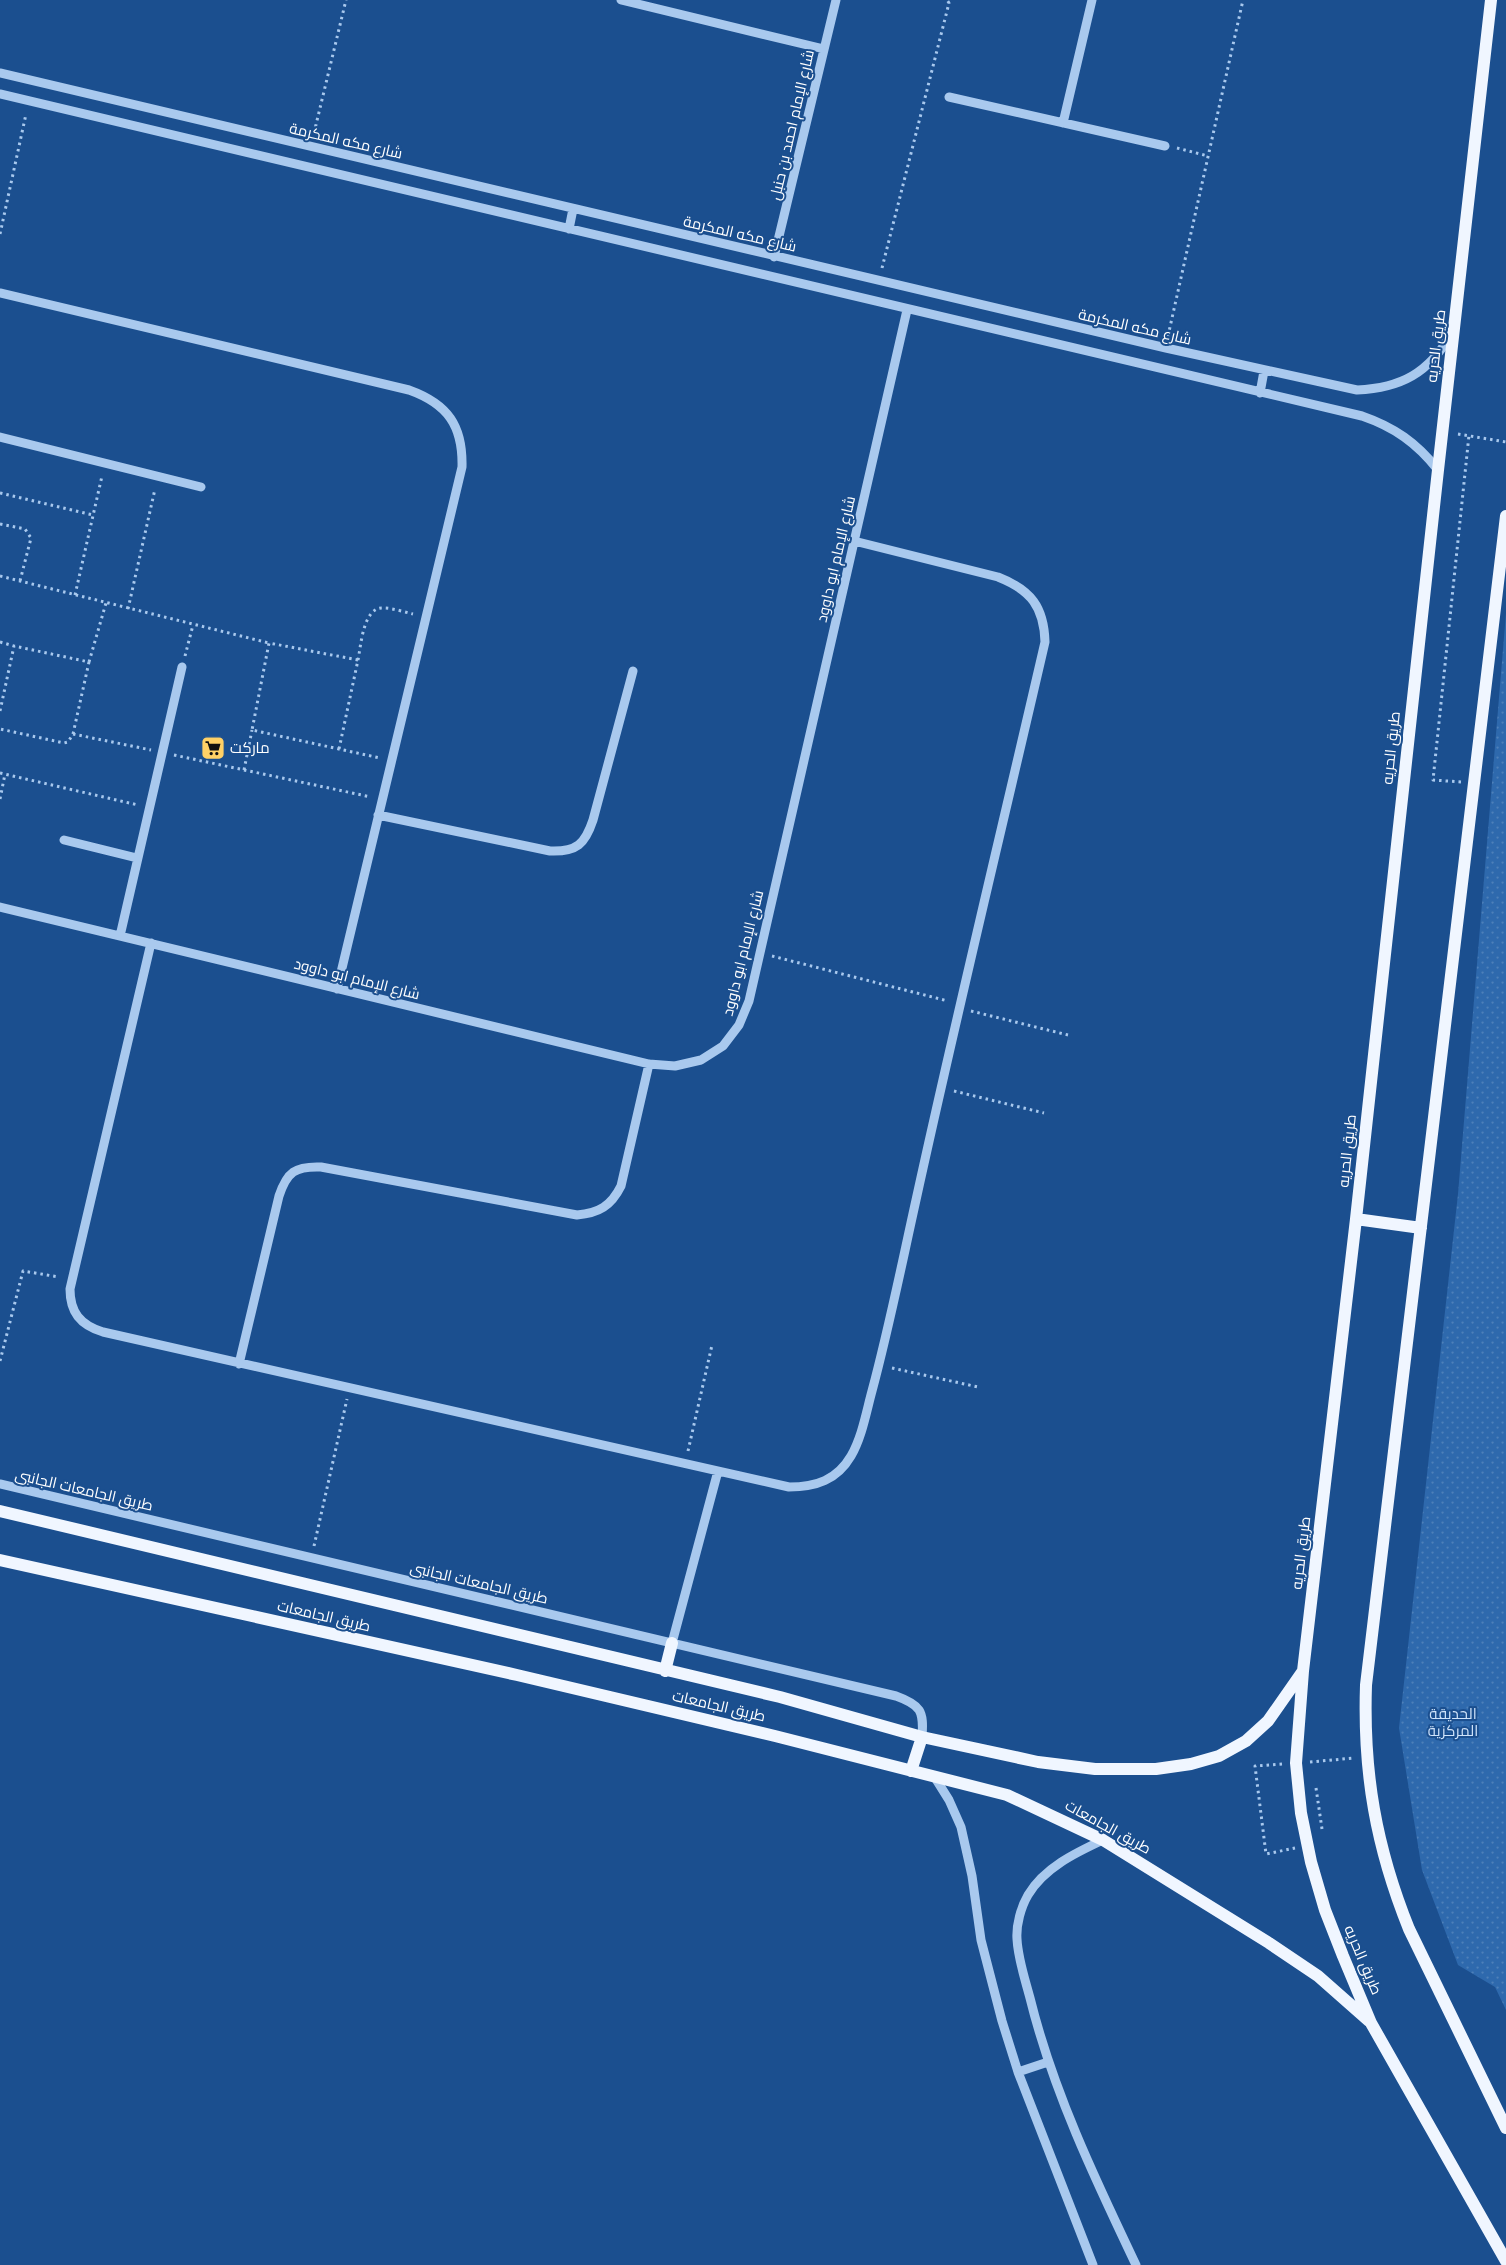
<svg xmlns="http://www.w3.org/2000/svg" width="1506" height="2265" font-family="Roboto,Cairo,sans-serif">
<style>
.park{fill:url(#park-dots)}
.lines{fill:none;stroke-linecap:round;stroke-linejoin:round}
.path{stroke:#a9c9ee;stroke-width:3;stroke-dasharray:2.5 4;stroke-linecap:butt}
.minor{stroke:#a9c9ee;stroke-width:9}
.major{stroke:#f0f6ff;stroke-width:12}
.labels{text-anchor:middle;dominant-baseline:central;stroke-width:4;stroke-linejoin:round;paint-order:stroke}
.street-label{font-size:15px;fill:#fff;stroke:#1b4f8f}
.poi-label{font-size:15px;fill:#fff;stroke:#1b4f8f;text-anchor:start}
.park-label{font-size:15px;fill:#cfe3fa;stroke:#1b4f8f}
</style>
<defs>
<pattern id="park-dots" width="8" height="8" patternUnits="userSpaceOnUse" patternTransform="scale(1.25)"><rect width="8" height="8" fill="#2e69ad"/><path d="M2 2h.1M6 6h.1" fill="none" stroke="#4d80b9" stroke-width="1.8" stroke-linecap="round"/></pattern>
</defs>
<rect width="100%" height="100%" fill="#1b4f8f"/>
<path class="park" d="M1506 613V2010L1495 1987 1458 1965 1422 1870 1399 1728 1458 1194Z"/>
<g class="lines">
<path class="path" d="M314 133 346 0
M1177 148 1208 156
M0 234 26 114
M882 268 949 3 947 0
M1168 336 1243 0
M1458 434 1506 442
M0 493 93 515
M0 524 25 529 31 538 20 581
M0 576 269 643
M75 595 102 476
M128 609 155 489
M0 642 14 646
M185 656 193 625
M358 660C361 646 363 607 383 608 393 608 404 612 413 614
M89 662 106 603
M0 711 14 646 89 662 73 734 68 742 64 743 0 729
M73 734 151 750
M339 749 358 660 269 643 252 730 380 758
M174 755 371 797
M244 770 252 730
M0 773 138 805
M1461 782 1433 780 1469 435
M0 799 5 774
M772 956 948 1001
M971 1011 1068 1035
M954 1091 1044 1113
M0 1361 23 1271 59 1277
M892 1368 978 1387
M688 1451 712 1345
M314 1546 347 1399
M1310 1762 1354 1758
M1282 1764 1255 1766 1266 1854 1295 1848
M1316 1788 1322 1829"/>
<path class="minor" d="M621 0 824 49
M0 73 1166 348 1357 390C1401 388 1429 373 1451 334
M0 94 1362 416C1394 427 1417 443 1438 470
M949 97 1165 146
M1063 123 1092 0
M569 229 573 209
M774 257 836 0
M0 293 409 390C448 404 463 426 462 467L337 989
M1260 393 1264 371
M0 437 201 487
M378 815 550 851C577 852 585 844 593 820L633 671
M64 840 137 858
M0 907 649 1064 675 1066 701 1060 723 1046 739 1025 749 1001 907 310
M120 936 182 667
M151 943 70 1289C70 1312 80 1325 103 1332L789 1487C816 1487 837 1480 851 1456 862 1437 866 1413 872 1391 889 1328 902 1263 916 1200 957 1013 1002 828 1045 642 1044 607 1031 590 998 577L854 541
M239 1364 279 1196C287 1172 295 1166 321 1167L577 1215C599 1213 611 1206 621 1186L649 1064
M0 1484 896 1696C921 1705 924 1711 922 1737
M672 1643 718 1471
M934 1776 949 1800 961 1827 972 1876 981 1940 1002 2021 1018 2072 1093 2265
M1103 1840C1075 1853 1044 1868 1028 1895 1021 1907 1016 1925 1017 1939 1018 1959 1025 1979 1030 1998 1053 2091 1095 2179 1136 2265
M1018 2072 1048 2062"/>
<path class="major" d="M1491 0 1438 470 1356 1219 1303 1671 1296 1763 1301 1813 1311 1862 1325 1910 1343 1956 1371 2023 1506 2261
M1506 516 1366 1685C1363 1773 1376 1847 1409 1929L1506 2128
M1356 1219 1421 1228
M0 1511 780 1697 922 1737 1038 1762 1095 1769H1156L1191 1764 1219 1756 1246 1741 1268 1721 1303 1671
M0 1560 517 1675 775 1736 1007 1795 1103 1840 1269 1943 1318 1976 1369 2021
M665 1671 672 1643
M911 1771 922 1737"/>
</g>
<defs>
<g id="supermarket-square" transform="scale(1.25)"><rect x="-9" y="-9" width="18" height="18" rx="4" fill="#ffd166" stroke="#1b4f8f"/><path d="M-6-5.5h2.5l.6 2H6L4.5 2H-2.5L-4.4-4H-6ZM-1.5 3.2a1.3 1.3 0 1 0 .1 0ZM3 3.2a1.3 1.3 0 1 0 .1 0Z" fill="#111"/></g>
</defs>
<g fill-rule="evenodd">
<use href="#supermarket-square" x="213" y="748"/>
</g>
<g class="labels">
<g class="street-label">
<text transform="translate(792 125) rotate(-77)">شارع الإمام احمد بن حنبل</text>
<text transform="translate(346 141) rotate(13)">شارع مكه المكرمة</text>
<text transform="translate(740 234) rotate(13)">شارع مكه المكرمة</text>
<text transform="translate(1135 327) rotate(13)">شارع مكه المكرمة</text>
<text transform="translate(1436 346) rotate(-83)">طريق الحريه</text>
<text transform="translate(836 559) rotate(-77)">شارع الإمام ابو داوود</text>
<text transform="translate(1391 748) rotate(-84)">طريق الحريه</text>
<text transform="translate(743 953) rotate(-76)">شارع الإمام ابو داوود</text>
<text transform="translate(357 979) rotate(14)">شارع الإمام ابو داوود</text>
<text transform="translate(1347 1151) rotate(-84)">طريق الحريه</text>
<text transform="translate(84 1490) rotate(13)">طريق الجامعات الجانبى</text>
<text transform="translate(1301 1553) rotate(-83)">طريق الحريه</text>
<text transform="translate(479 1583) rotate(13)">طريق الجامعات الجانبى</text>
<text transform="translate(324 1616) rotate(13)">طريق الجامعات</text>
<text transform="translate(719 1706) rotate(13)">طريق الجامعات</text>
<text transform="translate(1108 1827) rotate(29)">طريق الجامعات</text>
<text transform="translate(1363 1960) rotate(67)">طريق الحريه</text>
</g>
<g class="poi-label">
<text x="230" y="748">ماركت</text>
</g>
<g class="park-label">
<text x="1453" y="1714">الحديقة<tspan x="1453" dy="17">المركزية</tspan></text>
</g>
</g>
</svg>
